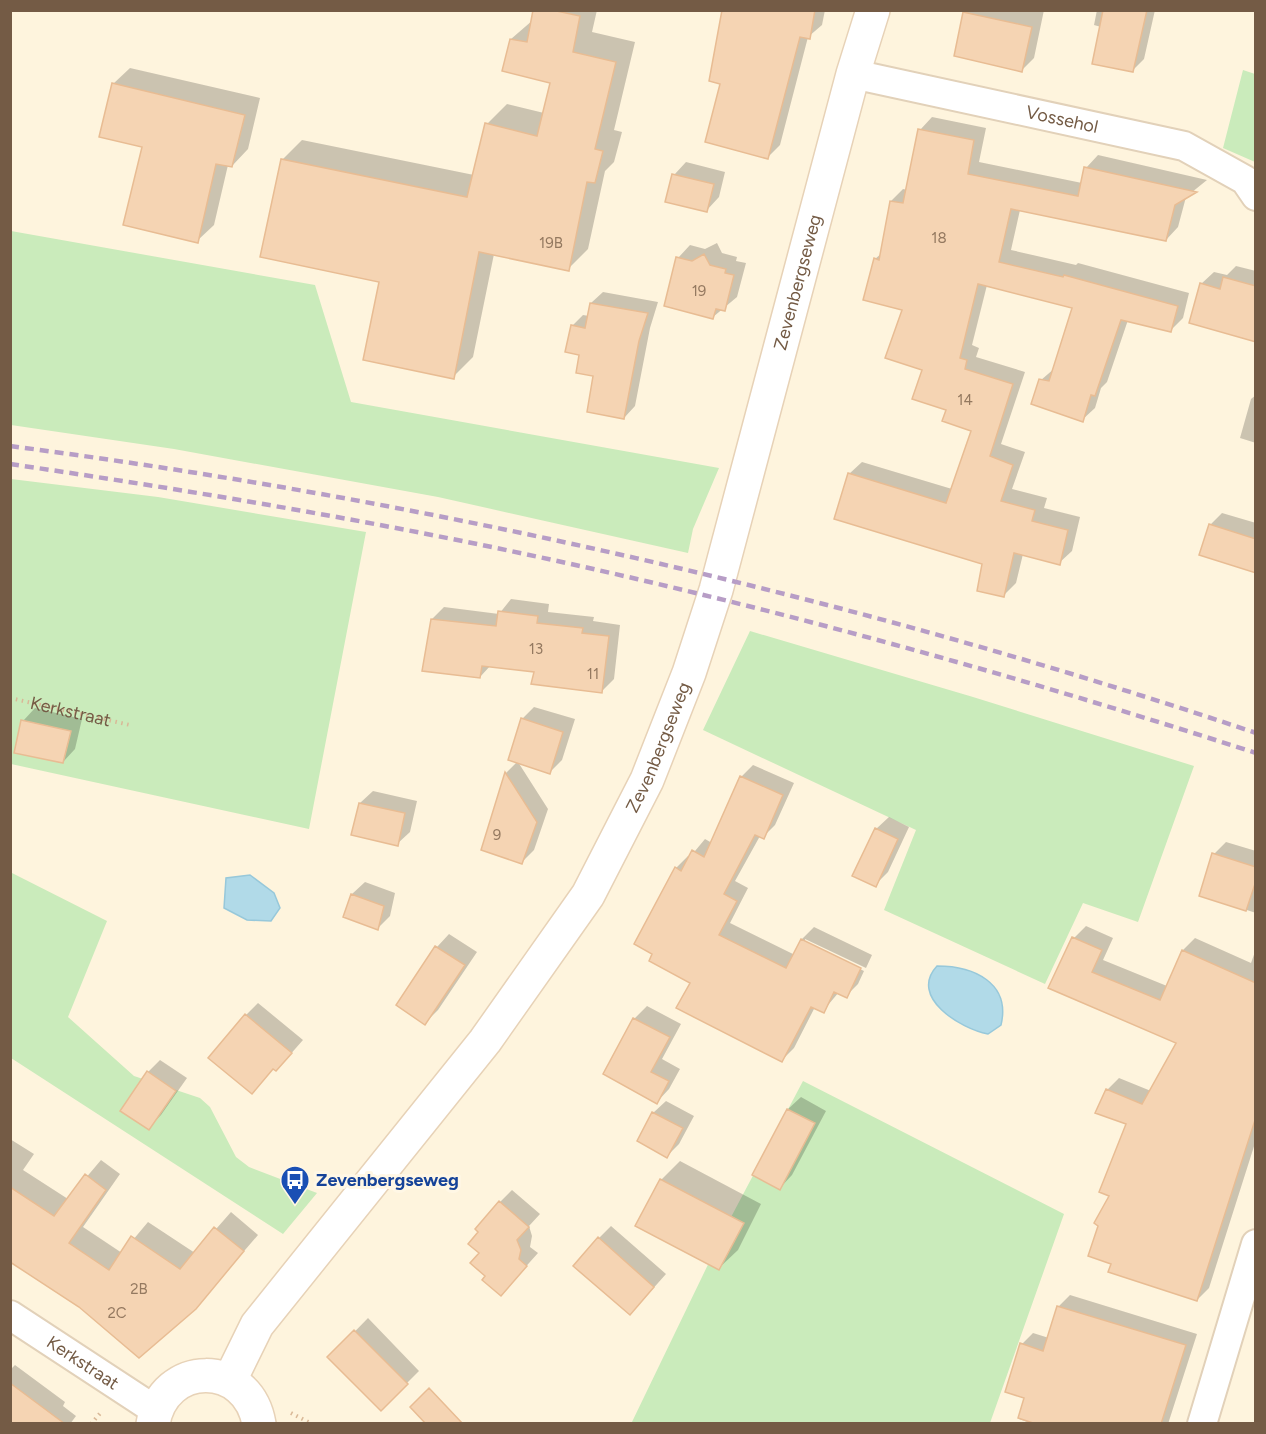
<svg xmlns="http://www.w3.org/2000/svg" width="1266" height="1434" font-family="Figtree,sans-serif">
<style>
.green{fill:#caebbb}
.water{fill:#b1dae8;stroke:#97c8da;stroke-width:1.5}
.shadow{fill:#0003}
.building{fill:#f5d4b3;stroke:#e8bc93;stroke-width:1.5}
.lines{fill:none;stroke-linecap:round;stroke-linejoin:round}
.street-casing{stroke:#e2d1b9;stroke-width:32}
.secondary-casing{stroke:#e7d2b7;stroke-width:36}
.path{stroke:#d9b897;stroke-width:4;stroke-dasharray:1.5 4.5;stroke-linecap:butt}
.street{stroke:#fff;stroke-width:28}
.secondary{stroke:#fff;stroke-width:33}
.rail{stroke:#b79dc6;stroke-width:4.5;stroke-dasharray:9 6;stroke-linecap:butt}
.labels{text-anchor:middle;dominant-baseline:central;stroke-width:6;stroke-linejoin:round;paint-order:stroke}
.number-label{font-size:15px;fill:#947960}
.street-label{font-size:18px;fill:#745b45;stroke:#fff7e5}
.transit-label{font-size:18px;font-weight:bold;fill:#164399;stroke:#fff7e5;text-anchor:start}
</style>
<rect width="100%" height="100%" fill="#fef4dd"/>
<path class="green" d="M1243 70 1255 74V162L1223 148Z
M11 231 315 285 351 402 719 468 693 529 688 553 438 497 174 449 11 425Z
M11 479 158 497 366 532 309 829 11 764Z
M750 631 973 697 1194 766 1138 922 1083 903 1045 984 884 910 916 830 703 730Z
M10 872 107 921 68 1017 134 1076 200 1098 210 1107 236 1157 249 1167 317 1193 283 1234 11 1058Z
M803 1081 1064 1214 990 1423 631 1424 730 1219Z"/>
<path class="water" d="M250 875 274 893 280 908 271 921 247 920 224 908 226 878Z
M937 966C974 966 1011 983 1001 1025L988 1034C961 1029 908 997 937 966Z"/>
<path class="shadow" d="M534 10H597L592 32 635 42 614 130 622 132 614 162 605 171 588 249 568 269 494 254 473 357 453 377 381 280 282 160 302 140 474 175 487 124 507 104 544 113 552 82 511 39 533 20Z
M723 10H825L822 25 808 37 780 145 768 157 722 83Z
M966 10H1044L1034 58 1022 70 956 55Z
M1097 10H1155L1144 59 1132 71 1101 27 1094 25Z
M130 68 260 98 248 149 232 166 228 165 214 225 197 241 113 84Z
M932 117 986 128 979 162 1082 183 1086 168 1098 155 1207 180 1186 197 1178 227 1166 240 1020 210 1011 250 1076 265 1078 263 1189 293 1183 318 1171 330 1128 320 1107 382 1101 388 1095 408 1082 420 1041 380 1055 368 1074 307 987 285 972 345 979 348 976 357 1025 372 1001 444 1025 452 1012 489 1047 498 1044 508 1080 517 1072 551 1059 563 1023 554 1016 583 1004 595 984 563 849 474 862 462 952 489 973 430 924 369 904 309 875 259 882 253 891 201 903 189 908 190 920 130Z
M686 162 725 172 719 197 707 210 674 175Z
M717 243 722 253 737 257 736 261 746 263 737 297 713 317 678 258 690 245 705 249Z
M1236 266 1256 271V336L1201 284 1214 272 1227 275Z
M603 292 658 302 650 328 635 406 624 418 581 353 572 326 583 315 589 316 591 303Z
M1256 395V443L1240 438 1251 399Z
M1222 513 1256 523V571L1210 525Z
M511 599 549 604 548 612 594 617 593 621 620 625 614 679 602 691 536 671 491 665 480 677 432 619 444 607 499 614Z
M534 707 575 719 562 760 550 772 518 762 548 809 534 850 522 862 483 849 506 773 517 762 522 719Z
M35 708 82 719 75 749 63 762 23 721Z
M753 765 794 783 775 825 763 837 760 836 735 881 748 888 730 923 795 955 802 939 814 927 872 955 866 968 805 939V942L864 971 858 984 846 996 839 992 823 1011 815 1007 794 1048 782 1060 692 982 676 868 688 856 690 857 705 839 712 843 741 777Z
M373 791 417 801 410 832 397 844 360 803Z
M889 817 909 827 888 872 875 885 876 829Z
M1226 842 1256 851V913L1201 895 1214 854Z
M365 882 395 893 390 916 378 928 344 916 352 894Z
M1086 926 1113 938 1103 960 1167 986 1183 950 1195 938 1251 963 1256 949V1140L1209 1288 1197 1300 1113 1263 1111 1196 1128 1123 1107 1090 1119 1078 1151 1091 1178 1042 1051 988 1074 938Z
M449 934 477 952 438 1010 425 1023 398 1005 437 947Z
M258 1003 303 1040 288 1057 246 1015Z
M647 1006 681 1024 662 1059 680 1069 669 1089 657 1102 634 1019Z
M160 1060 187 1078 161 1115 148 1128V1072Z
M801 1097 826 1111 792 1175 780 1188 754 1174 788 1109Z
M666 1101 694 1116 679 1144 667 1156 653 1113Z
M10 1139 34 1154 23 1170 68 1199 101 1160 120 1174 83 1227 122 1253 148 1222 195 1253 231 1212 258 1235 195 1308 80 1306 10 1260Z
M680 1161 761 1204 738 1250 719 1268 661 1180Z
M512 1190 540 1214 529 1226 532 1236 530 1247 538 1253 513 1281 487 1276 481 1253 500 1202Z
M611 1226 666 1274 642 1301 599 1238Z
M1070 1295 1197 1334 1168 1424H1033L1019 1419 1026 1397 1022 1344 1033 1333 1049 1338 1058 1307Z
M368 1318 419 1371 381 1409 330 1357Z
M15 1365 65 1402 63 1406 76 1416 70 1424H10V1370Z"/>
<path class="building" d="M533 10H552L580 16 573 52 616 62 595 149 603 151 595 183 587 182 569 271 479 252 454 379 363 360 379 282 260 257 281 159 467 197 485 123 537 136 550 83 502 71 510 39 527 42Z
M722 10H815L810 39 800 37 768 159 705 142 720 84 709 81Z
M1103 10H1147L1133 72 1092 64Z
M963 12 1032 27 1022 72 954 56Z
M112 83 245 115 232 167 216 164 198 243 123 225 142 147 99 137Z
M918 129 974 140 968 174 1078 196 1084 167 1197 192 1175 205 1166 241 1011 209 999 262 1063 277 1064 275 1178 306 1171 332 1121 320 1095 396 1091 395 1083 422 1031 404 1039 379 1049 381 1072 308 978 284 960 358 967 360 965 369 1013 384 990 456 1013 465 1001 501 1035 510 1032 521 1068 530 1060 565 1014 553 1004 597 977 591 982 564 834 519 848 473 946 503 971 431 942 421 946 410 912 399 922 370 885 358 902 310 863 300 874 258 879 260 890 201 903 203Z
M672 174 714 184 707 212 665 202Z
M704 254 710 265 726 269 725 273 734 275 725 311 716 309 713 319 664 306 676 257 692 261Z
M1223 277 1256 286V342L1189 323 1200 283 1220 289Z
M590 303 648 313 639 341 624 419 587 412 593 376 576 373 579 355 565 352 571 325 585 328Z
M1209 524 1256 539V573L1199 555Z
M498 611 538 616 537 623 583 628 582 633 609 636 602 693 531 684 534 672 482 666 480 678 422 671 431 619 496 626Z
M521 718 563 732 550 774 508 760Z
M21 720 71 731 63 763 14 753Z
M505 772 537 822 522 864 481 850Z
M740 776 783 795 764 839 755 835 724 894 737 901 719 935 786 968 801 939 861 968 847 998 834 992 824 1013 811 1007 782 1062 676 1008 690 983 649 961 652 954 634 944 675 867 681 871 692 850 704 857Z
M359 803 405 813 398 846 351 835Z
M875 828 898 839 876 887 852 876Z
M1212 853 1256 867V881L1246 911 1199 896Z
M351 894 384 906 378 930 343 917Z
M1072 937 1102 950 1092 972 1160 1000 1182 950 1256 983V1117L1197 1301 1108 1272 1111 1264 1088 1256 1098 1226 1094 1223 1109 1196 1099 1192 1126 1124 1095 1113 1106 1089 1142 1104 1176 1043 1048 988Z
M435 946 465 965 425 1025 396 1005Z
M245 1014 292 1053 276 1071 273 1069 252 1094 208 1058Z
M633 1018 670 1037 651 1072 669 1081 657 1104 603 1074Z
M147 1071 176 1091 149 1130 120 1111Z
M787 1109 815 1123 780 1190 752 1175Z
M652 1112 683 1128 667 1158 637 1141Z
M85 1174 106 1190 69 1243 109 1270 131 1236 180 1269 214 1227 244 1251 196 1309 139 1358 79 1307 10 1262V1187L54 1216Z
M660 1179 744 1223 719 1270 635 1226Z
M499 1201 529 1227 517 1240 521 1250 519 1259 527 1266 501 1296 482 1280 485 1276 470 1263 479 1253 468 1244 478 1232 475 1229Z
M598 1237 654 1287 630 1315 573 1266Z
M1057 1306 1186 1345 1161 1424H1036L1018 1418 1024 1398 1005 1392 1020 1343 1043 1351Z
M354 1330 408 1384 381 1411 327 1357Z
M10 1383 65 1424H10Z
M429 1388 463 1424H426L410 1407Z"/>
<g class="lines">
<g class="street-casing">
<g id="street">
<path id="s2" d="M853 74 1184 146 1245 180 1256 196"/>
<path id="s3" d="M10 1315 155 1410"/>
<path d="M1202 1424 1256 1244"/>
</g>
</g>
<g class="secondary-casing">
<g id="secondary">
<path id="s4" d="M230 1380 257 1325 485 1041 588 895 647 780 689 673 716 590 853 74 873 10"/>
<path d="M153 1424C163 1360 248 1359 259 1424"/>
</g>
</g>
<g class="path">
<path id="s1" d="M10 698 130 725"/>
<path d="M291 1413 312 1424"/>
<path d="M91 1424 102 1411"/>
</g>
<use href="#street" class="street"/>
<use href="#secondary" class="secondary"/>
<path class="rail" d="M10 446C432 501 853 597 1256 733
M10 464C201 492 392 524 580 566 808 617 1033 681 1256 753"/>
</g>
<defs>
<g id="bus-pin" transform="scale(1.5)"><path d="M0 17L-7.5 6A9.5 9.5 0 1 1 7.5 6Z" fill="#1a4fb4" stroke="#fff7e5"/><path d="M-5-6H5V4H4V6H2V4H-2V6H-4V4H-5ZM-3.5-4V0h7V-4ZM-3.5 1.2v1.5H-2V1.2ZM2 1.2v1.5H3.5V1.2Z" fill="#fff"/></g>
</defs>
<g fill-rule="evenodd">
<use href="#bus-pin" x="295" y="1180"/>
</g>
<g class="labels">
<g class="number-label">
<text x="939" y="238">18</text>
<text x="551" y="243">19B</text>
<text x="699" y="291">19</text>
<text x="965" y="400">14</text>
<text x="536" y="649">13</text>
<text x="593" y="674">11</text>
<text x="497" y="835">9</text>
<text x="139" y="1289">2B</text>
<text x="117" y="1313">2C</text>
</g>
<g class="street-label">
<text stroke="none"><textPath href="#s2" startOffset="214">Vossehol</textPath></text>
<text stroke="none"><textPath href="#s4" startOffset="1254">Zevenbergseweg</textPath></text>
<text stroke="none"><textPath href="#s1" startOffset="62">Kerkstraat</textPath></text>
<text stroke="none"><textPath href="#s4" startOffset="768">Zevenbergseweg</textPath></text>
<text stroke="none"><textPath href="#s3" startOffset="87">Kerkstraat</textPath></text>
</g>
<g class="transit-label">
<text x="316" y="1180">Zevenbergseweg</text>
</g>
</g>
<rect width="1266" height="1434" fill="none" stroke="#745b45" stroke-width="24"/>
</svg>
